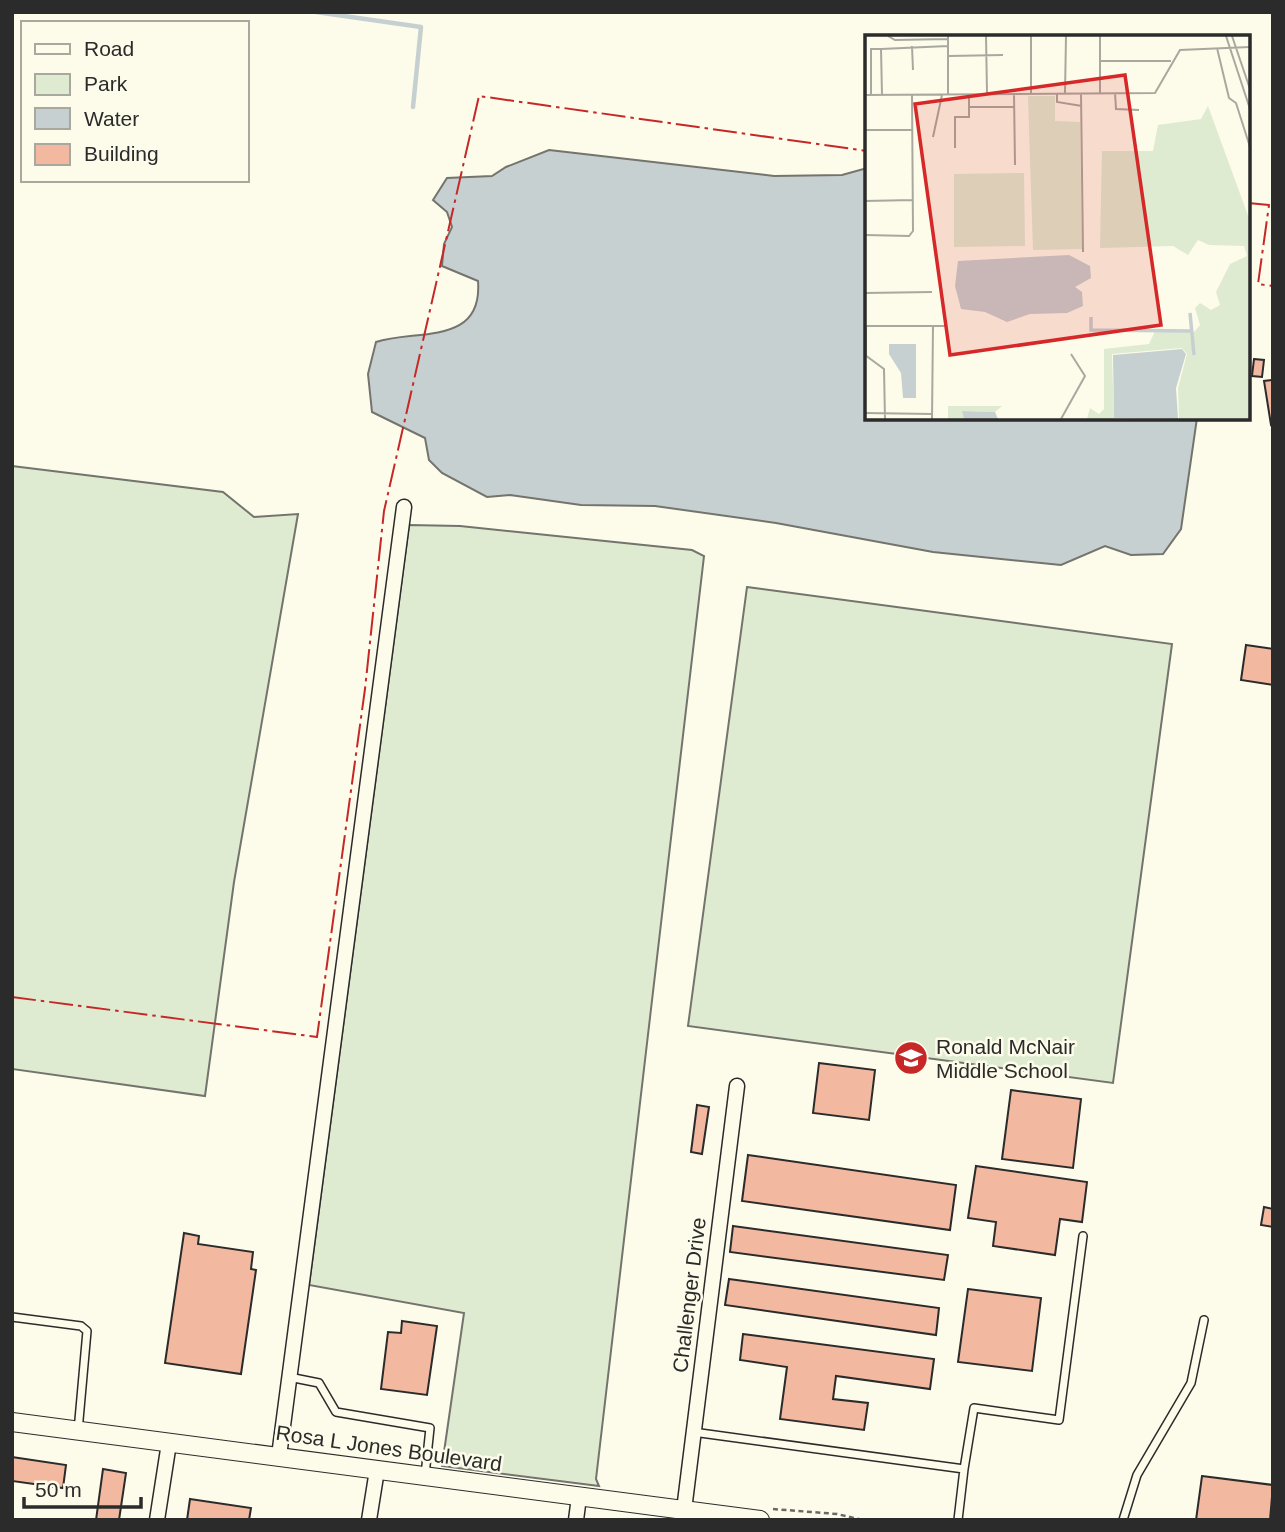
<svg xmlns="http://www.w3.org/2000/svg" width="1285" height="1532" font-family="Helvetica,sans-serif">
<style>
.green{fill:#deebd1;stroke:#74746e;stroke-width:2}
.water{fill:#c7d0d0;stroke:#74746e;stroke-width:2}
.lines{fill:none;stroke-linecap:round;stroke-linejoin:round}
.stream{stroke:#c7d0d0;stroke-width:4.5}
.building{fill:#f2b8a0;stroke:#2b2b2b;stroke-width:2}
.service-casing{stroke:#2b2b2b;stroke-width:10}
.minor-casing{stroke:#2b2b2b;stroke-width:17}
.tertiary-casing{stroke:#2b2b2b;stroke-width:20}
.path{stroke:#6a6964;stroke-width:2.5;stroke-dasharray:5 3.5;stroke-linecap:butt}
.service{stroke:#fdfbea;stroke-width:7}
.minor{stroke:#fdfbea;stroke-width:14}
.tertiary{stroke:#fdfbea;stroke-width:18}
.power{stroke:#c62828;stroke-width:2;stroke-dasharray:24 5 3.5 5;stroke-linecap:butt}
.labels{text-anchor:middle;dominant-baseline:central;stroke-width:5;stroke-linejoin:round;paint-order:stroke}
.poi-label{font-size:21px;fill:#2b2b2b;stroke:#fdfbea;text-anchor:start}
.street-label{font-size:21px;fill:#2b2b2b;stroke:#fdfbea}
.inset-river{fill:none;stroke:#c7d0d0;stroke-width:3.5}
.inset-road{fill:none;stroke:#a9a89e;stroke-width:2}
.view{fill:#d62828;fill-opacity:0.15;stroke:#d62828;stroke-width:3.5}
.inset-edge{fill:none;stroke:#2b2b2b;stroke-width:3.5}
</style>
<rect width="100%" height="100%" fill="#fdfbea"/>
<path class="green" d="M12 466 223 492 254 517 298 514 234 882 205 1096 12 1069Z
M409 525 460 526 692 550 704 556 596 1479 599 1486 442 1466 464 1313 309 1285Z
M747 587 1172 644 1113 1083 688 1026Z"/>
<path class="water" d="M549 150 774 176 842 175 867 168V418H1197L1181 529 1163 554 1131 555 1105 546 1061 565 933 552 776 523 655 506 581 505 510 495 487 497 442 473 429 460 425 438 372 412 368 374 376 342C417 329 483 346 478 281L442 266 444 244 452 227 447 212 433 200 447 178 492 176 506 167Z"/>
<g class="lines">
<path class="stream" d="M316 12 421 27 413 107"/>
</g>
<path class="building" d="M1254 359 1264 360 1262 377 1252 376Z
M1273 380V424L1271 425 1264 381Z
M1246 645 1273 649V685L1241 680Z
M819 1063 875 1070 869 1120 813 1113Z
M1011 1090 1081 1099 1073 1168 1002 1159Z
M697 1105 709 1107 702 1154 691 1152Z
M748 1155 956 1185 950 1230 742 1201Z
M976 1166 1087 1182 1082 1222 1060 1219 1055 1255 993 1246 996 1222 968 1218Z
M1264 1207 1273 1209V1227L1261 1225Z
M733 1226 948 1255 944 1280 730 1252Z
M184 1233 199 1236 198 1244 253 1252 251 1269 256 1270 241 1374 165 1363Z
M729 1279 939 1308 936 1335 725 1305Z
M968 1289 1041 1298 1032 1371 958 1362Z
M402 1321 437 1326 427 1395 381 1389 388 1332 401 1333Z
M743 1334 934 1359 930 1389 836 1376 833 1399 868 1403 864 1430 780 1419 787 1367 740 1360Z
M12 1457 66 1465 63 1488 12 1481Z
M103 1469 126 1473 119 1520H96Z
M1202 1476 1273 1485 1270 1520H1196Z
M190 1499 251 1508 249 1520H187Z"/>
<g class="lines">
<g class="service-casing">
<path id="service" d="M12 1317 81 1326 87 1331 78 1431
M289 1377 319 1383 336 1412 430 1428 425 1475
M693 1432 964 1469 958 1520
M964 1469 974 1408 1059 1420 1083 1236
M1123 1520 1137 1475 1191 1383 1204 1320"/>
</g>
<g class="minor-casing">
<path id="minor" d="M279 1456 404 507
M684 1510 737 1086
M157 1520 169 1443
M369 1520 377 1470
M576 1520 579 1497"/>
</g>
<g class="tertiary-casing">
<path id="tertiary" d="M12 1422 760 1520"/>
</g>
<path class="path" d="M773 1509 837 1514 863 1520"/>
<use href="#service" class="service"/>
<use href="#minor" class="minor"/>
<use href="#tertiary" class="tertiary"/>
<path class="power" d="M1248 203 1269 205 1258 284 1273 286
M12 997 317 1037 365 689 384 511 479 96 867 151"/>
</g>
<defs>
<g id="school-disc" transform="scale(1.75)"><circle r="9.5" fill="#c62828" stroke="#fdfbea"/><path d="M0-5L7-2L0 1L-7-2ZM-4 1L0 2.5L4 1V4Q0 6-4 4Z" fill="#fff"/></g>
</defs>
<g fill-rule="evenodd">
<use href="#school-disc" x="911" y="1058"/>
</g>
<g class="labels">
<g class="poi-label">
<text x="936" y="1046">Ronald McNair<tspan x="936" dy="24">Middle School</tspan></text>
</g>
<g class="street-label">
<text transform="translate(689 1295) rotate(-83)">Challenger Drive</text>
<text transform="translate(389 1448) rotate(8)">Rosa L Jones Boulevard</text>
</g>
</g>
<g transform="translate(865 35)">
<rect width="385" height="385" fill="#fdfbea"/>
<path d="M163 61H190V86L215 87 217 214 168 215ZM343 71 385 186V384H314L313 353 322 319 317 313 247 319 249 384H222L225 373 234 379 239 374V314L284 309 291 294 329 297 335 290 330 273 335 268 346 275 355 270 351 257 365 229 382 221 379 211 344 210 333 205 323 220 308 211 235 213 237 116H288L293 90 336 84ZM159 138 160 211 89 212V139ZM83 371H137L130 377 97 376 99 384H83Z" fill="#deebd1"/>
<path d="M204 220 225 231 226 243 210 252 217 257 218 271 202 278 165 279 142 287 120 277 96 274 90 251 93 226ZM24 309H51V363H38L36 338 24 319ZM317 314 321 319 311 353 313 384 249 383 248 320ZM97 376 130 377 133 384H99Z" fill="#c7d0d0"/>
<path class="inset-river" d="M325 278 329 320M226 282V295L327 296"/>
<path class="inset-road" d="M23 1 30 5 83 4M121 1 122 58M166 1V58M361 1 385 74M367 1 385 54M47 11 48 35M352 13 364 63 371 68 385 112M16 14 83 11M84 21 138 20M235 26H306M192 58V67L217 71M200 58 201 1M216 58 218 217M235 58V1M250 58 251 74 274 75M104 59V72H149M149 59 150 130M0 60 290 58 315 15 385 12M6 60V14H16L17 60M83 60V1M0 95H48M68 102 77 60M90 113V82H104V72M0 166 48 165M0 200 44 201 48 196 47 60M0 258 67 257M0 291H82M1 291V320M0 320 19 334 20 384M0 378 67 379M67 384 68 291M196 384 220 341 206 319"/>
<path class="view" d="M260 40 296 290 85 320 50 69Z"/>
<rect width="385" height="385" class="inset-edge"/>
</g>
<rect width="1285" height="1532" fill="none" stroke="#2b2b2b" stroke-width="28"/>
<rect x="21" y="21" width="228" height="161" fill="#fdfbea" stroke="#a9a89e" stroke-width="2"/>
<rect x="35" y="44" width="35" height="10" fill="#fdfbea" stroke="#a9a89e" stroke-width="2"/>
<text x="84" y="56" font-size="21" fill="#2b2b2b">Road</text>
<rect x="35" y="74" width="35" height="21" fill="#deebd1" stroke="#a9a89e" stroke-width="2"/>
<text x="84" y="91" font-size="21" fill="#2b2b2b">Park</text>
<rect x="35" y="108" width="35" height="21" fill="#c7d0d0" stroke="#a9a89e" stroke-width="2"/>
<text x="84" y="126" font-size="21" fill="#2b2b2b">Water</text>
<rect x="35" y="144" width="35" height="21" fill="#f2b8a0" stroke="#a9a89e" stroke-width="2"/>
<text x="84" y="161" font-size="21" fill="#2b2b2b">Building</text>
<path d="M24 1497v10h117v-10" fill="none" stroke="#2b2b2b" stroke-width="3.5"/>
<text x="35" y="1497" font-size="21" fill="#2b2b2b" stroke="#fdfbea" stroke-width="5" paint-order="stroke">50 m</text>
</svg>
